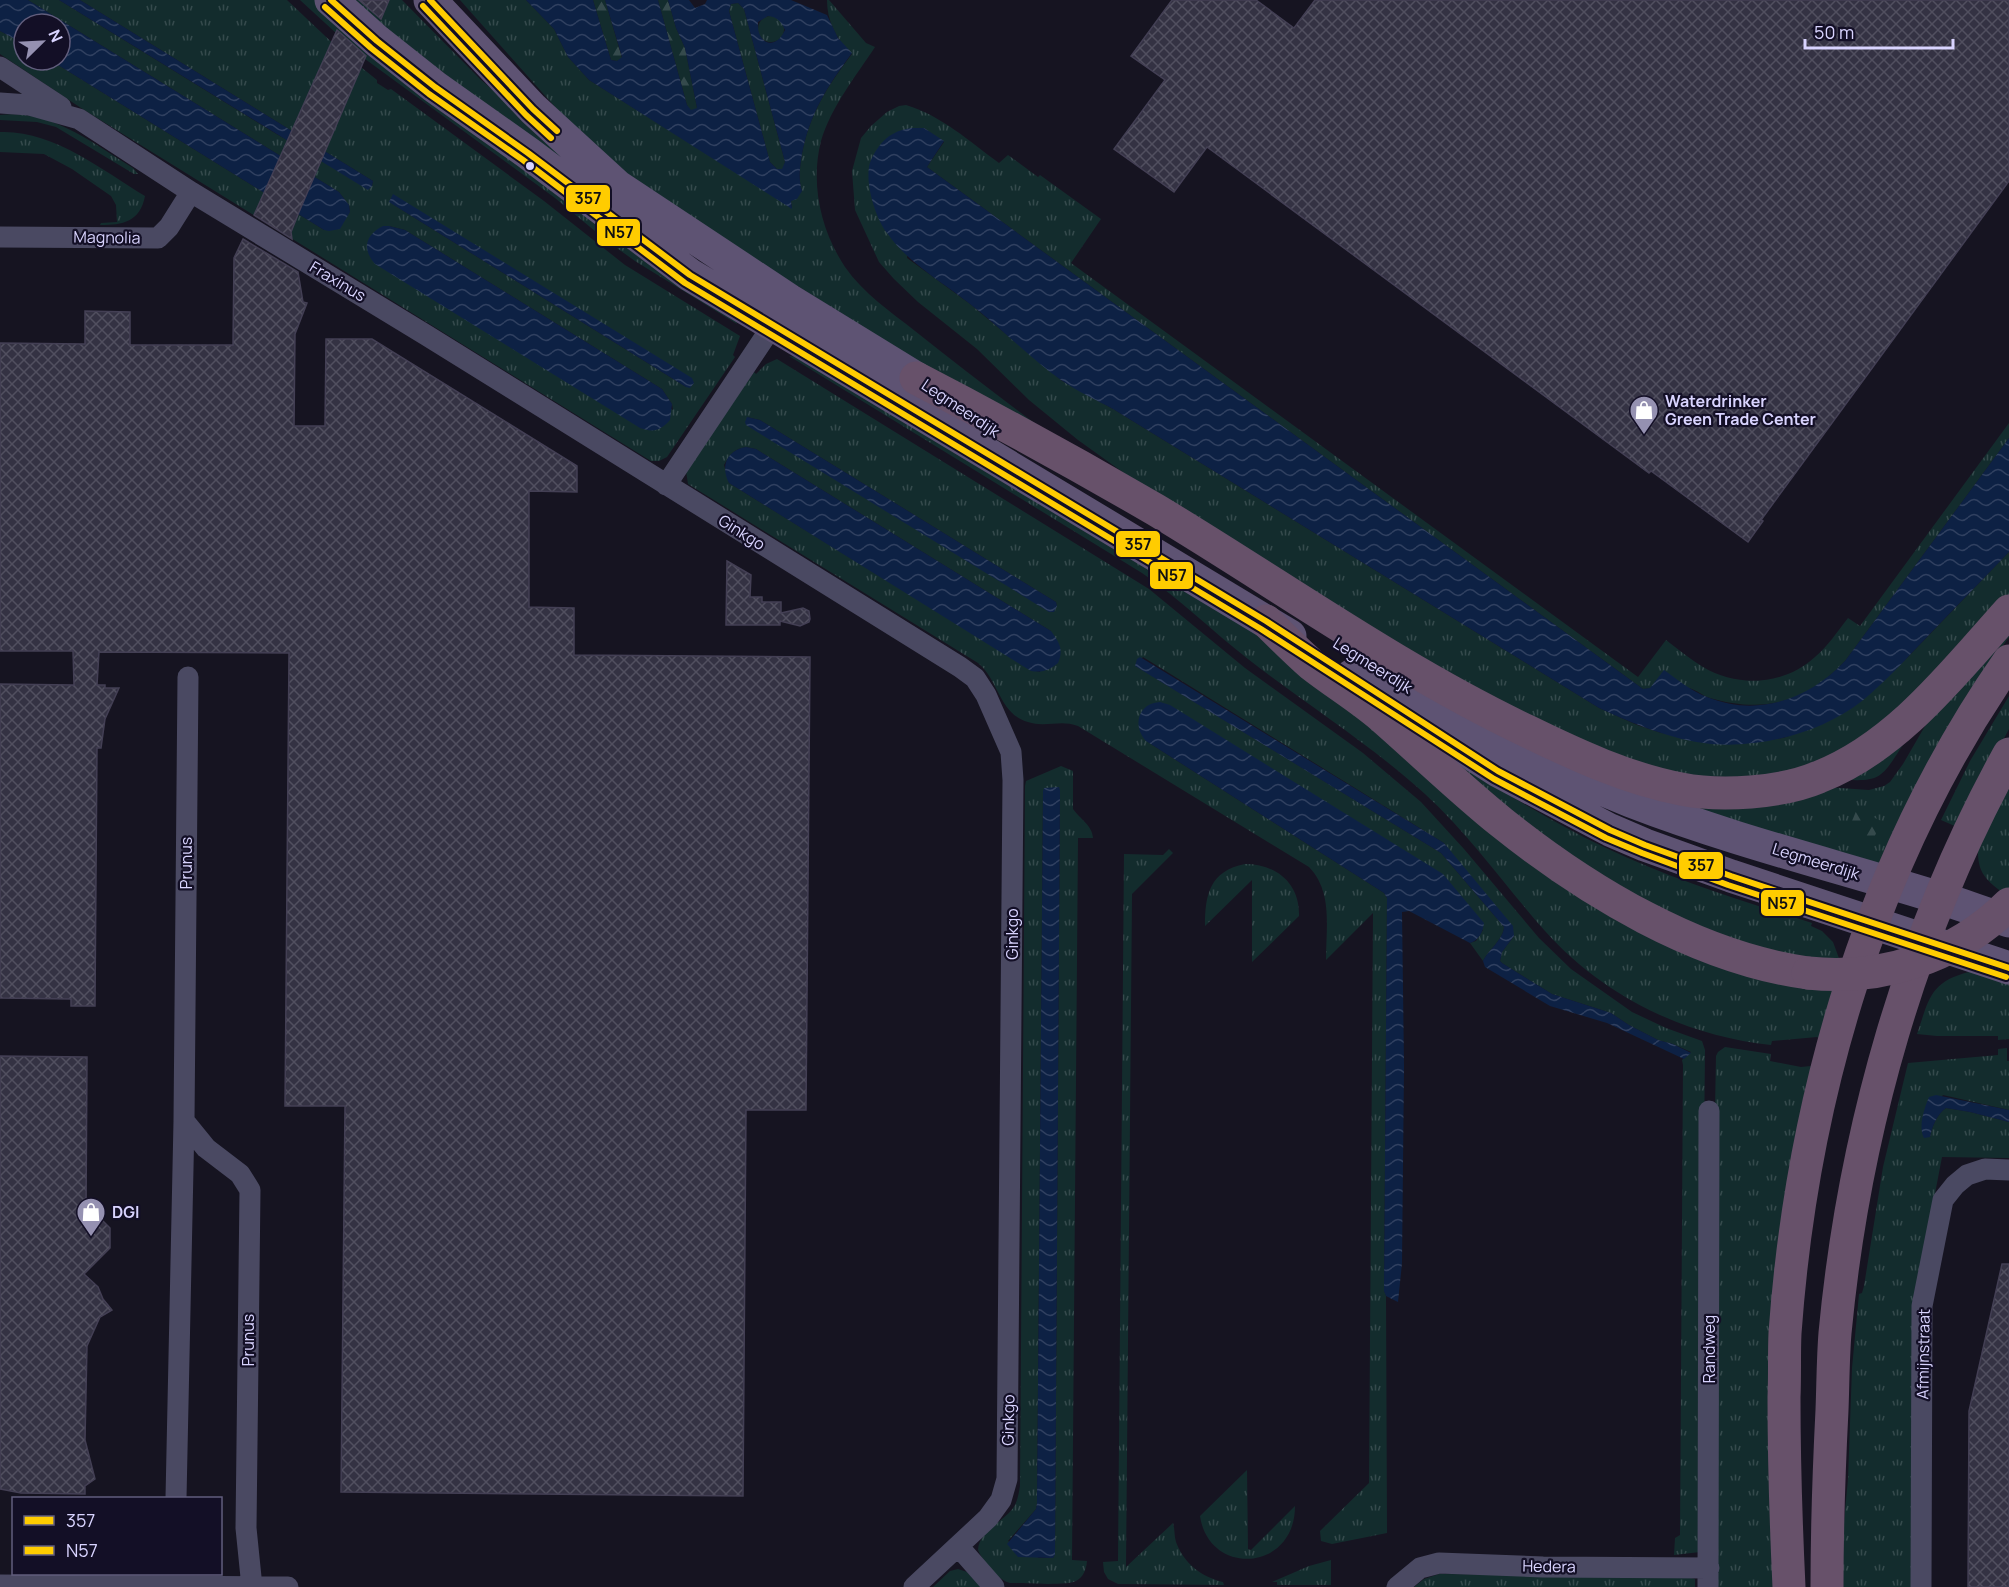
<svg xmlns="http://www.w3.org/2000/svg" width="2009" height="1587" font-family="Manrope,sans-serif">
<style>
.grass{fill:url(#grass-tufts);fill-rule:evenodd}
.forest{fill:url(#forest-firs)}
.water{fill:url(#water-waves);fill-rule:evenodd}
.building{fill:url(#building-cross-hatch);stroke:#433f54;stroke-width:1.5}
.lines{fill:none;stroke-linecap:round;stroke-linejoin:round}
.street{stroke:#4a4962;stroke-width:21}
.primary{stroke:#5e5373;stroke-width:33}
.highway{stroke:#67516a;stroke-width:33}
.highway-bridge{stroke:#67516a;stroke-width:33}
.bus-1-casing{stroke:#130f26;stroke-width:10}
.bus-2-casing{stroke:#130f26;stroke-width:10}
.bus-1{stroke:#fc0;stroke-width:6}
.bus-2{stroke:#fc0;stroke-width:6}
.bus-dot{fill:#d9d4ff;stroke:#130f26;stroke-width:2}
.labels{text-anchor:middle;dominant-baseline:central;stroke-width:4.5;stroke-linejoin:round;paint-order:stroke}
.street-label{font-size:16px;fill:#d9d4ff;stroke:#130f26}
.poi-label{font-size:16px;font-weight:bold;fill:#d9d4ff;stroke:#130f26;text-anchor:start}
.line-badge{stroke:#130f26;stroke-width:2}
.pale-badge-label{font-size:16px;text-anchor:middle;font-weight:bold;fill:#111}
</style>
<defs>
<pattern id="grass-tufts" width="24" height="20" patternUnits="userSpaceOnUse" patternTransform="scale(1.5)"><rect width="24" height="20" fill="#132c2d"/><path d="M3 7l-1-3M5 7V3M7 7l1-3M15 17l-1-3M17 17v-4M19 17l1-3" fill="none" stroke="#354a4c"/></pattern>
<pattern id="forest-firs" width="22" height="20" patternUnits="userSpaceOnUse" patternTransform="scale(1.5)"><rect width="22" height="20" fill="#132c2d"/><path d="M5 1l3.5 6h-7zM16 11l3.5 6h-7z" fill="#354a4c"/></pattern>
<pattern id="water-waves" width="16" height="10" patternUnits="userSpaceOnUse" patternTransform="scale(1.5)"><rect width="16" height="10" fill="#0d2144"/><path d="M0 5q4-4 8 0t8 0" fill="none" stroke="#304060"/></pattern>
<pattern id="building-cross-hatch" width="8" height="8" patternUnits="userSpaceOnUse" patternTransform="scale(1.5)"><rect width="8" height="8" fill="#343243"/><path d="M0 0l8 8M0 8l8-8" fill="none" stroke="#514f5f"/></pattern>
</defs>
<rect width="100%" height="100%" fill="#161421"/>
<path class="grass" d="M28 0H59L278 135 372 186 373 181 80 0H287L341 51 377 80V83L388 90 391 89 544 201 625 265 740 336 733 355 735 357 667 457 659 461H651L81 108 0 54V31L24 44V60H50L324 230 350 212 349 205 339 192ZM389 202 694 383 686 387ZM389 226 405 230 662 389 672 404 673 410Z
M300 0H317L734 317 737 324 635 261 607 241 555 198 361 56Z
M350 0H402L480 79 570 158 564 167Z
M460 0H526L554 29 568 57 589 80 792 208 791 201 802 191C798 178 800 167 802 154 810 113 827 87 852 54 836 39 827 21 827 0H829L866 43 875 47C856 76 831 107 821 141 810 184 821 231 845 267 863 293 891 312 915 331 965 371 1015 409 1067 447L1060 451 624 177 573 127Z
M738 3 744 9 785 162 783 169H777L770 162 729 11 731 4Z
M758 29a13 13 0 1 1 26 0a13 13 0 1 1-26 0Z
M906 105C942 116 969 141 999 163L1008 155 1038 177 1040 175 1101 219 1071 263 1638 677 1666 640C1678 649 1690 659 1703 667 1738 688 1785 685 1815 657 1828 646 1837 632 1848 618L1860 626 2009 423V438L1845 661C1806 702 1765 714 1710 698 1703 696 1697 690 1689 688 1678 685 1654 688 1643 689L927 167 944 142 924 128 907 258 970 304 1062 381 1113 409 1599 708 1637 725 1661 733 1735 744 1783 738 1812 728 1861 701 1908 657 2009 552V601L1928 690 1821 768 1707 785 1509 720 1152 493 1078 440 1029 400 977 349 918 302 894 279 879 262 855 210 852 171 861 138 871 126 887 112 899 106Z
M0 115C51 109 92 143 133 168L138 174H134L56 127 37 122 0 120Z
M0 132C53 130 102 170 145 196 140 222 123 225 100 225L101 223 117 222 116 205 111 196 72 169 44 154 0 152Z
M789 356 797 357 1271 643 1553 867 1782 959 1610 889 1416 737C1478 776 1539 816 1606 848 1671 879 1742 901 1812 923L1811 926 1822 931 1833 942 1840 961 1821 1040 1817 1037 1772 1041 1771 1045C1685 1036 1603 996 1545 931 1505 886 1470 835 1425 794 1370 744 1307 705 1248 659 1212 631 1180 599 1142 573Z
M777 359 1149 589 1245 668 1363 753 1421 802 1464 849 1539 938 1571 969 1632 1012 1666 1028 1702 1041 1705 1050 1700 1552 1674 1555 1675 1538 1680 1535 1683 1065 1682 1060 1691 1052 1673 1044 1658 1040 1629 1025 1611 1013 1552 994 1502 963 1500 961 1502 952 1514 936 1444 843 1143 657 1136 666 1441 853 1504 927C1503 940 1489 949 1483 961L1470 943 1476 941 1483 930 1146 741 1384 893 1387 898 1384 1290 1386 1296 1387 1533 1332 1544 1321 1541 1320 1531 1369 1483 1373 913 1326 960C1326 927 1333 892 1309 867L1078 726C1060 719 1046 728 1028 722 999 714 999 680 978 663L688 484 686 471 754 372 756 374 766 364ZM747 417 760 420 1056 602 1057 606ZM746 447 756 449 1051 631 1040 672 1031 670 729 483 724 465C730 454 734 449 746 447Z
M2009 619V637L2000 650 1882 867 1691 809 1811 786 1869 790 1884 786 1890 782 1903 764 1947 688Z
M2009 696V729L1957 827 1941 820 1970 761Z
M1906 740C1879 782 1882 782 1832 779Z
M1061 766 1073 771V809C1080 819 1092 825 1093 838H1078L1072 1560 1087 1561C1086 1569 1084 1577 1076 1581 1067 1586 1023 1583 1010 1583 998 1580 983 1562 978 1550 979 1530 1006 1521 1015 1505 1018 1499 1019 1492 1020 1486L1025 786 1026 781ZM1060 790 1055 1554 1053 1558H1039L1008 1541 1036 1509 1037 1503 1043 791Z
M2009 775V898C1989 881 1977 877 1978 848Z
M1169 849 1173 853 1132 894 1126 1567 1173 1523C1175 1529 1174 1536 1176 1542 1184 1564 1202 1577 1223 1582L1224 1585 1118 1584 1108 1579 1104 1572 1103 1562 1118 1561 1124 854 1163 855Z
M1245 864C1277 864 1300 884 1299 916L1252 962V880L1205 926C1205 894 1210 871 1245 864Z
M1969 972 2009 976V1039L1998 1040V1036H1937L1917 1034C1929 1000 1929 982 1969 972Z
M1725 1047 1771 1054 1770 1061 1801 1067 1811 1066 1775 1587H1716L1715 1110 1716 1056 1718 1052Z
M2007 1048V1061H2009V1110L1943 1095 1923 1119 1922 1133 1930 1137C1932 1127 1937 1114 1946 1108L1970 1112 2009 1122V1158L1942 1157 1928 1230 1913 1587H1838L1848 1479 1852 1368 1859 1294 1862 1293 1864 1286 1883 1167 1908 1063 1998 1055V1049Z
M1247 1470 1248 1549 1251 1550 1295 1506C1295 1572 1209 1577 1200 1516Z
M1331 1560V1585H1277V1582H1272L1309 1566Z
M958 1569 967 1572 981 1587H933L950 1571Z
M1439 1574 1684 1576 1695 1579V1587H1414L1424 1579Z"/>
<path class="forest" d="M593 0H605L622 58 617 61 611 60Z
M658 0H668L676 28 685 48 697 108 696 110H690L687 105Z
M1857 809 1881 821 1872 843 1847 833Z"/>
<path class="water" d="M0 0H28L339 192 349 205 350 212 340 229 329 231 324 230 50 60H60V24H24V44L0 31Z
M59 0H80L373 181 372 186 368 190Z
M526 0H593L611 60 617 61 622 57 605 0H658L687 105 691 110 697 108 685 48 676 28 668 0H689L695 8 705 4 707 0H791L827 15 838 38 852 53C827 87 810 113 802 154 800 167 798 178 802 191L797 199 791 201 792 209 589 80 568 57 554 29ZM738 3 744 9 785 162 782 169H777L770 162 729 11 731 4ZM768 16C777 17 781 21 785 30 775 52 756 43 758 22Z
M911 128H924L944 141 927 167 1643 689 1650 688 1664 670C1677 679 1691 691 1707 697 1758 718 1809 699 1845 661L2009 438V552C1982 580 1954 609 1927 637 1906 659 1885 682 1862 701 1821 733 1762 748 1711 744 1672 740 1634 724 1599 708L1113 409C1096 400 1077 391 1061 380 1029 357 1001 328 970 304 941 281 909 264 887 233 875 218 863 178 871 160 880 141 891 131 911 128Z
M393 194 692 378 694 383 690 388 686 387 389 202Z
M383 226H389L405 230 662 389 672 404 670 420C661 430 654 433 640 428L375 264C362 249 365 235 383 226Z
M747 417 760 420 1056 602 1057 606 1054 612H1049L754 430 746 425 745 422Z
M746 447 756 449 1051 631C1059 642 1064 649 1058 663 1049 670 1043 673 1031 671L729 483C720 466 727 450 746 447Z
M1140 657 1444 843 1513 926 1514 936 1502 952 1500 961 1502 963 1552 994 1611 1013 1629 1025 1658 1040 1673 1044 1691 1053 1684 1059 1607 1023 1550 1006 1485 967 1483 961C1489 949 1503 940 1504 927L1441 853 1135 666 1137 659Z
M1160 702 1170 705 1443 874 1484 923C1483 932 1479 940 1470 943L1409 911 1402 912 1404 1066 1402 1263 1398 1302 1386 1296 1384 1291 1387 898 1384 893 1146 741C1132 726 1138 703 1160 702Z
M1059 787 1060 790 1055 1555 1053 1558 1018 1557 1007 1544 1036 1509 1037 1503 1043 791 1044 788Z
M1936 1095 2009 1110V1122L1970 1112 1946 1108C1937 1114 1932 1127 1930 1137L1924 1138C1918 1127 1924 1109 1929 1097Z"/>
<path class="building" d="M359 0H389L381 19Z
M1172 0H1256L1294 28 1315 0H2009V181L1761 520 1763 521 1748 542 1651 471 1649 473 1207 147 1174 192 1114 149 1165 80 1131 56Z
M337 30 366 56 299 212 291 232 292 239 254 215Z
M243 239 298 272 303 302 307 303 295 334 294 426H325L326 339H372L577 466V492L529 491V607L574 608V655L810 657 806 1110H746L743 1496 341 1492 345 1106H285L289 653 99 652 97 685H105V688H119L105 719 101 748H97L95 1006H71V999L0 998V684L74 685 73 651H0V343L85 344V311L130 312V345H233L234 258Z
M727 561 751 575 750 597H762V602H781V613L803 608 809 611 810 619 809 622 800 626 780 621V625H726Z
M0 1056 87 1057 86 1214H96L110 1228V1248L84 1274 98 1287 103 1299 112 1310 100 1317 87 1346 85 1440 95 1479 85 1486V1494L21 1493 0 1489Z
M2002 1264H2009V1587H1968L1969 1411Z"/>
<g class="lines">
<path class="street" d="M0 67 61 107
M0 103 29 105 79 119 191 192 426 335 960 667 975 678 986 695 1011 752 1013 780 1007 1479 1001 1500 988 1518 914 1587
M0 237 158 238 169 227 191 192
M666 485 779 316
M184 1121 206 1148 240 1174 250 1190 246 1528 252 1587
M176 1498 184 1121 188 677
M958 1546 994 1587
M0 1585 288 1587
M1397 1587 1420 1568 1439 1563 1543 1567 1709 1568
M1708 1587 1709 1111
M1921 1587 1922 1306 1943 1200 1955 1185 1967 1175 1985 1169 2009 1170"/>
<path class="primary" d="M331 0 377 41 435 87 528 153 690 275 1290 636
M430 0 533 109 617 186 789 300 916 378 940 396
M1374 665C1456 715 1541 766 1631 801 1732 840 1837 866 1940 898 1963 905 1986 914 2009 921
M1351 676 1498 771 1610 830 1645 845 1731 876 2009 968"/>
<path class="highway" d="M916 378C997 420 1077 464 1156 510 1279 584 1397 669 1527 731 1576 755 1628 779 1681 789 1721 797 1781 793 1819 777 1898 746 1954 672 2009 611
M1266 621C1281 636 1296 651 1312 665 1335 683 1360 698 1382 717 1422 752 1460 789 1501 822 1587 891 1698 958 1808 973
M1789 1587C1786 1524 1784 1460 1784 1397 1785 1376 1784 1354 1785 1333 1802 1096 1872 857 2009 661
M1827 1587C1827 1528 1829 1469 1832 1410 1833 1384 1833 1358 1835 1333 1854 1132 1911 931 2009 754"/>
<path class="highway-bridge" d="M1808 973C1882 981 1956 957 2009 904"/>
<g class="bus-1-casing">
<path id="bus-1" d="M331 0 377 41 435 87 528 153 690 275 1266 621 1498 771 1610 830 1645 845 1731 876 2009 968
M430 0 533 109 557 131"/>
</g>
<g class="bus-2-casing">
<path id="bus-2" d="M423 6 526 115 551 138
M325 7 371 48 429 94 523 160 685 283 1261 629 1494 779 1606 838 1642 853 1728 885 2006 977"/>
</g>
<use href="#bus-1" class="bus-1"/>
<use href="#bus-2" class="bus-2"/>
</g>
<defs>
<g id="shop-pin" transform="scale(1.5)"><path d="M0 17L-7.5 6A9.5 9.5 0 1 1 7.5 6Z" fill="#9591b1" stroke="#130f26"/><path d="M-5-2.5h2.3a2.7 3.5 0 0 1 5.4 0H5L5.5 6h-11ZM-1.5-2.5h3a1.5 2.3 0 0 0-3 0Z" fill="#fff"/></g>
</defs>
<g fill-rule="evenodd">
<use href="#shop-pin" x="1644" y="410"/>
<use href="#shop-pin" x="91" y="1212"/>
</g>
<circle class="bus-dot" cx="530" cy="166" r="5"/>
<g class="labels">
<g class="street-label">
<text transform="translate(107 237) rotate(1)">Magnolia</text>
<text transform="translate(338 281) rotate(31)">Fraxinus</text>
<text transform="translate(961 408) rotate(34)">Legmeerdijk</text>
<text transform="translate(742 532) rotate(32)">Ginkgo</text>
<text transform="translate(1373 665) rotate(32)">Legmeerdijk</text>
<text transform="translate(1816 861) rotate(17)">Legmeerdijk</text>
<text transform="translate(186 863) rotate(-90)">Prunus</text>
<text transform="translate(1012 934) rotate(-90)">Ginkgo</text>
<text transform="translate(248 1340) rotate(-90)">Prunus</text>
<text transform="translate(1709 1349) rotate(-90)">Randweg</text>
<text transform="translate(1923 1354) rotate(-89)">Afmijnstraat</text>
<text transform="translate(1008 1420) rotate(-89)">Ginkgo</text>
<text transform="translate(1549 1566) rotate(1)">Hedera</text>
</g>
<g class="poi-label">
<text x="1665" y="401">Waterdrinker<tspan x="1665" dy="18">Green Trade Center</tspan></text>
<text x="112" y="1212">DGI</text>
</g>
</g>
<g class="line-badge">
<rect x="565" y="184" width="46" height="29" rx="6" fill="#fc0"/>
<rect x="596" y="218" width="45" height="29" rx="6" fill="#fc0"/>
<rect x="1115" y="530" width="46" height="28" rx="6" fill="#fc0"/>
<rect x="1149" y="561" width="45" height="29" rx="6" fill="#fc0"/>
<rect x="1678" y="851" width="46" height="29" rx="6" fill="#fc0"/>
<rect x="1760" y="889" width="45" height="28" rx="6" fill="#fc0"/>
</g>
<g class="pale-badge-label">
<text x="588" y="204">357</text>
<text x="619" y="238">N57</text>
<text x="1138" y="550">357</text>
<text x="1172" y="581">N57</text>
<text x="1701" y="871">357</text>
<text x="1782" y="909">N57</text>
</g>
<rect x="12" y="1497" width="210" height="78" fill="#130f26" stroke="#625e7d" stroke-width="1.5"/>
<rect x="24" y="1516" width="30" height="9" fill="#ffcc00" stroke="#625e7d" stroke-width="1.5"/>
<text x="66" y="1527" font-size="18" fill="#d9d4ff">357</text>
<rect x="24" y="1546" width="30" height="9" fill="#ffcc00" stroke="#625e7d" stroke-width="1.5"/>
<text x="66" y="1557" font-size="18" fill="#d9d4ff">N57</text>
<g transform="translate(42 42) rotate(66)"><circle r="28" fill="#130f26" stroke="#625e7d" stroke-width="1.5"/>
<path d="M0-4.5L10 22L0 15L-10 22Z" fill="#9591b1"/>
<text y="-9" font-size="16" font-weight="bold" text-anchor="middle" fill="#d9d4ff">N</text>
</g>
<path d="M1805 39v9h148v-9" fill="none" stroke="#d9d4ff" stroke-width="3"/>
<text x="1814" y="39" font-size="18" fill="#d9d4ff" stroke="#130f26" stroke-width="4.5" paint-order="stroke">50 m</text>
</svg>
